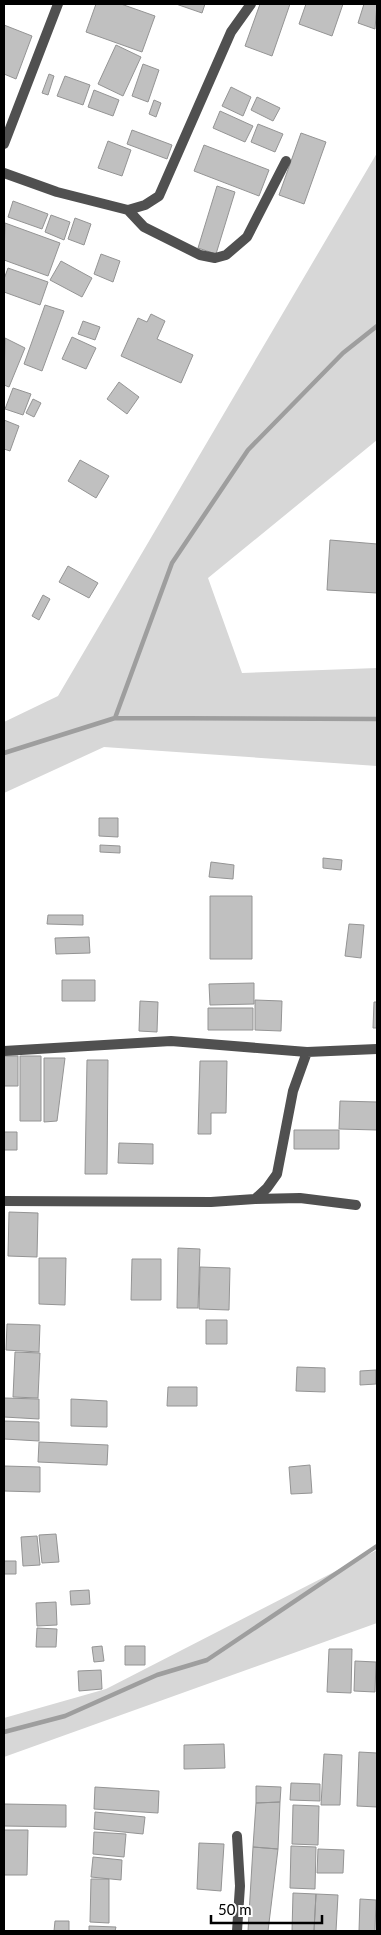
<svg xmlns="http://www.w3.org/2000/svg" width="381" height="1935" font-family="Lato,sans-serif">
<style>
.green{fill:#d7d7d7}
.lines{fill:none;stroke-linecap:round;stroke-linejoin:round}
.stream{stroke:#9e9e9e;stroke-width:4.5}
.building{fill:#c0c0c0;stroke:#949494}
.minor{stroke:#505050;stroke-width:10}
</style>
<rect width="100%" height="100%" fill="#fff"/>
<path class="green" d="M377 153V440L208 578 242 673 377 668V766L104 747 4 793V722L58 696Z
M377 1550V1623L4 1757V1718L106 1689Z"/>
<g class="lines">
<path class="stream" d="M115 718 172 563 248 450 343 353 377 326
M4 753 115 718 377 719
M4 1732 65 1716 157 1675 207 1660 377 1546"/>
</g>
<path class="building" d="M96 4H121L155 16 142 52 86 32Z
M176 4H205L202 13Z
M260 4H290L272 56 245 46Z
M306 4H343L332 36 299 24Z
M364 4H377L375 29 358 23Z
M4 25 32 36 16 79 4 74Z
M116 45 141 57 123 96 98 84Z
M143 64 159 70 148 102 132 96Z
M49 74 54 76 48 95 42 93Z
M65 76 90 85 83 105 57 96Z
M231 87 251 97 243 116 222 106Z
M94 90 119 100 113 116 88 107Z
M257 97 280 108 273 121 251 110Z
M154 100 161 103 156 117 149 114Z
M220 111 253 126 245 142 213 128Z
M258 124 283 134 275 152 251 142Z
M132 130 172 145 167 159 127 144Z
M301 133 326 142 304 204 279 195Z
M108 141 131 150 122 176 98 168Z
M204 145 269 170 259 196 194 171Z
M217 186 235 192 216 254 198 248Z
M13 201 48 214 42 229 8 217Z
M51 215 70 222 64 240 45 232Z
M75 218 91 224 84 245 68 239Z
M5 223 60 243 48 276 4 260Z
M101 254 120 261 113 282 94 274Z
M61 261 92 278 82 297 50 280Z
M8 268 48 282 40 305 4 292V279Z
M45 305 64 311 42 371 24 364Z
M151 314 165 321 157 339 193 355 181 383 121 356 138 318 147 322Z
M83 321 100 327 95 340 78 334Z
M72 337 96 348 86 369 62 359Z
M5 338 25 348 9 387 4 385Z
M119 382 139 397 127 414 107 399Z
M13 388 31 394 23 415 5 409Z
M33 399 41 403 34 417 26 413Z
M4 420 19 426 10 451 4 449Z
M80 460 109 476 96 498 68 481Z
M330 540 377 544V593L327 590Z
M68 566 98 583 89 598 59 582Z
M43 595 50 599 39 620 32 616Z
M99 818H118V837L99 836Z
M100 845 120 846V853L100 852Z
M323 858 342 860 341 870 323 868Z
M211 862 234 865 233 879 209 877Z
M210 896H252V959H210Z
M48 915H83V925L47 924Z
M349 924 364 925 361 958 345 956Z
M89 937 90 953 56 954 55 938Z
M62 980H95V1001H62Z
M254 983V1004L210 1005 209 984Z
M255 1000 282 1001 281 1031 255 1030Z
M140 1001 158 1002 157 1032 139 1031Z
M374 1002H377V1028H373Z
M208 1008H253V1030H208Z
M4 1056H18V1086H4Z
M20 1056H41V1121H20Z
M44 1058H65L57 1121 44 1122Z
M87 1060H108L107 1174H85Z
M200 1061H227L226 1113H211V1134H198Z
M340 1101 377 1102V1130L339 1129Z
M294 1130H339V1149H294Z
M4 1132H17V1150H4Z
M119 1143 153 1144V1164L118 1163Z
M9 1212 38 1213 37 1257 8 1256Z
M178 1248 200 1249 198 1308H177Z
M39 1258H66L65 1305 39 1304Z
M132 1259H161V1300H131Z
M200 1267 230 1268 229 1310 199 1309Z
M206 1320H227V1344H206Z
M7 1324 40 1325 39 1352 6 1350Z
M15 1352 40 1353 38 1398 13 1397Z
M297 1367 325 1368V1392L296 1391Z
M376 1370V1384L360 1385V1371Z
M168 1387H197V1406H167Z
M4 1398 39 1399V1419L4 1417Z
M71 1399 107 1401V1427L71 1426Z
M4 1421 39 1422V1441L4 1439Z
M39 1442 108 1445 107 1465 38 1462Z
M310 1465 312 1493 291 1494 289 1467Z
M4 1466 40 1467V1492L4 1491Z
M56 1534 59 1562 42 1563 39 1535Z
M37 1536 40 1565 23 1566 21 1537Z
M4 1561H16V1574H4Z
M89 1590 90 1604 71 1605 70 1591Z
M56 1602 57 1625 37 1626 36 1603Z
M37 1628 57 1629 56 1647H36Z
M102 1646 104 1661 94 1662 92 1647Z
M125 1646H145V1665H125Z
M329 1649H352L351 1693 327 1692Z
M355 1661 376 1662 375 1692 354 1691Z
M101 1670 102 1689 79 1691 78 1671Z
M224 1744 225 1768 184 1769V1745Z
M359 1752 377 1753V1807L357 1806Z
M324 1754 342 1755 340 1805H321Z
M291 1783 320 1784V1801L290 1800Z
M256 1786 281 1787 280 1802 256 1803Z
M95 1787 159 1791 158 1813 94 1809Z
M280 1802 278 1849 253 1847 256 1803Z
M4 1804 66 1805V1827L4 1826Z
M293 1805 319 1806 318 1845 292 1844Z
M95 1812 145 1817 143 1834 94 1829Z
M4 1830H28L27 1875H4Z
M94 1832 126 1834 124 1857 93 1854Z
M199 1843 224 1844 221 1891 197 1889Z
M291 1846 316 1847 315 1889 290 1888Z
M253 1847 278 1849 268 1931H248Z
M318 1849 344 1850 343 1873H317Z
M93 1857 122 1860 121 1880 91 1877Z
M91 1879H109V1923L90 1922Z
M293 1893 316 1894 314 1931H292Z
M316 1894 338 1895 336 1931H314Z
M360 1899 376 1900 375 1931H359Z
M55 1921H69V1931H54Z
M89 1926 116 1927 115 1931H89Z"/>
<g class="lines">
<path class="minor" d="M4 144 58 4
M4 173 57 192 128 210 145 205 159 196 231 32 251 4
M128 210 144 227 200 255 215 258 226 255 247 237 286 161
M4 1051 171 1041 307 1052
M255 1199 300 1198 356 1205
M4 1201 211 1202 255 1199 267 1188 277 1174 293 1091 307 1052 377 1049
M237 1931 240 1886 237 1836"/>
</g>
<rect width="381" height="1935" fill="none" stroke="#000000" stroke-width="10"/>
<path d="M211 1915v8h111v-8" fill="none" stroke="#000000" stroke-width="2.5"/>
<text x="218" y="1915" font-size="15" fill="#000000" stroke="#ffffff" stroke-width="4" paint-order="stroke">50 m</text>
</svg>
